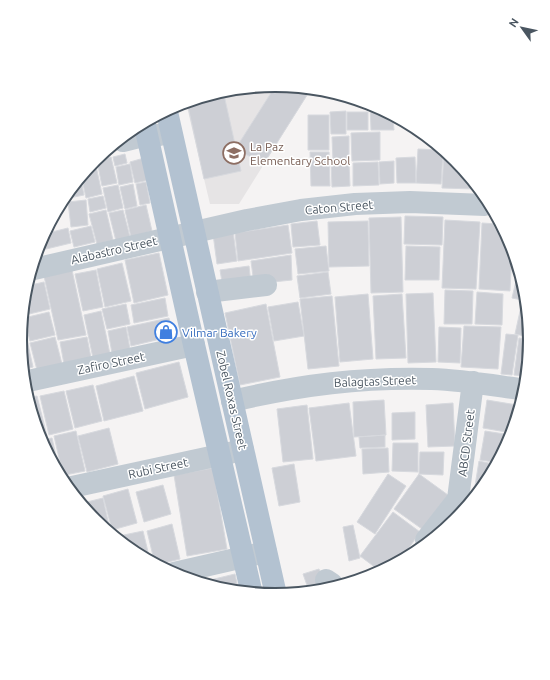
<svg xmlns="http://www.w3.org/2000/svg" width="550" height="680" font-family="Ubuntu,sans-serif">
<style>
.education{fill:#e6e4e5}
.building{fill:#cdcfd5;stroke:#d7d9de}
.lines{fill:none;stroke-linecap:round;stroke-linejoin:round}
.minor{stroke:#c1cad2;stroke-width:22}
.major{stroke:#b3c2d1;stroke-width:22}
.labels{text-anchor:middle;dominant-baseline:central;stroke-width:3;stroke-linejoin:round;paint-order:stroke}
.education-label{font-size:12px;fill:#785e54;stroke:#fff;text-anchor:start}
.street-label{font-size:12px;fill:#4a5661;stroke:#fff}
.shop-label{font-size:12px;fill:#366cbe;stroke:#fff;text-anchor:start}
.rim{fill:none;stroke:#4a5661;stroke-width:2}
</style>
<rect width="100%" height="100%" fill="#f5f3f3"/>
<path class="education" d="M275 85 309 92 239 204H210L186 103Z"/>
<path class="building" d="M276 85 309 92 263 165 236 148Z
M224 95 241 171 204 179 187 102Z
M370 104 393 118 394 130H371Z
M346 111V134H331L330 112Z
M347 112H368V130H347Z
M308 115H329V150H308Z
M380 132V160L352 161 351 133Z
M349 136V161H333L332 137Z
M418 149 440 150 443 152 441 184 416 183Z
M310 152H329L330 186H311Z
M444 152 455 160 475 189 442 188Z
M125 154 127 163 115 166 113 157Z
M111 157 117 183 102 186 97 161Z
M415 157 416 183H397L396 158Z
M144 158 149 180 135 183 130 162Z
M95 161 102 194 86 198 82 179 93 162Z
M394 161V183L380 184 379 162Z
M378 162 379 185 353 186V163Z
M331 163H349L350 186 332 187Z
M130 164 133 182 119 185 116 167Z
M81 180 84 195 69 198Z
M146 182 150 203 140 205 136 184Z
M133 184 137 206 125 209 120 187Z
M118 185 123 208 108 212 103 188Z
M103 196 106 208 90 212 88 199Z
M86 200 88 225 71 227 68 202Z
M146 205 152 231 131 237 125 210Z
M106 210 113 240 97 244 89 214Z
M123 210 130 237 116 241 109 213Z
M405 216 443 217 442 245 404 244Z
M401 217 403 292 371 293 369 218Z
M445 220 480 222 476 289 442 288Z
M317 221 320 245 293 247 291 224Z
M368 221 369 266 329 267 328 222Z
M482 223 498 224 511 243 512 251 510 291 479 289Z
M288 225 292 253 238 261 235 233Z
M91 226 95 242 74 247 70 231Z
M68 228 71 243 38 251 40 242 48 230 52 232Z
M233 231 237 261 217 264 213 234Z
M326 246 329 271 298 274 295 249Z
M406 246 440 247 439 280H405Z
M159 253 168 295 134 303 125 260Z
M291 255 292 280 254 284 251 261Z
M122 263 131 301 105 307 97 269Z
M249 266 251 284 223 288 220 270Z
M72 270 86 335 58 340 44 276Z
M96 270 103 307 83 311 75 274Z
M328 272 331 294 300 298 297 276Z
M516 281H518L522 300 512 298Z
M44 282 50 309 25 315 31 285Z
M445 290 473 291 472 324H444Z
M477 292 503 294 502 325 475 324Z
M433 293 436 362 408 363 406 294Z
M368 294 373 359 340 362 335 297Z
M402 294 406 358 376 359 373 296Z
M332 296 339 366 308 369 300 299Z
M165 298 168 316 134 323 131 305Z
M298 302 304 336 274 341 268 307Z
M522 302 529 337 515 334Z
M126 304 130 324 107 329 102 309Z
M266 304 280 377 240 385 225 313Z
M101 311 110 354 93 358 84 315Z
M49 312 55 335 30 341 24 318Z
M169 318 173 336 131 346 127 327Z
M464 326 501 327 498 369 461 367Z
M126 327 130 349 112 353 108 331Z
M439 327 461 328 460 363 438 362Z
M25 331 33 367 26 369 20 340 22 332Z
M506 334 518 335 512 375 501 374Z
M55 337 62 364 37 370 30 343Z
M87 337 91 358 64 364 60 342Z
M519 338 530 340 523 376 514 375Z
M179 362 188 397 145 409 136 373Z
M134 376 143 411 104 421 96 386Z
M93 385 102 421 75 428 66 391Z
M64 391 73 429 49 435 40 396Z
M37 396 47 436 40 438 31 397Z
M384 400 386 435 354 437 353 402Z
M487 400 517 405 512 433 483 428Z
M349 403 356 456 316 461 309 408Z
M453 403 455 446 428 447 426 405Z
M307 405 313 459 283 462 277 409Z
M415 412V439L392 440V413Z
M109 428 118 464 87 472 78 436Z
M76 431 85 471 65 475 62 471 54 436Z
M485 431 511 435 510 438 494 462 480 460Z
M385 435V447L360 448 359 437Z
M52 438 58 465 41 440Z
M393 443H418V472L392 471Z
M388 448 389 472 363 474 362 449Z
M420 452H444L443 475 419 474Z
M479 461 493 464 474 492Z
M294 464 300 502 279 506 272 468Z
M213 468 227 549 187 556 174 475Z
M388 474 406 486 375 534 357 522Z
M419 474 448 495 422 529 394 509Z
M163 485 171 514 144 522 136 492Z
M128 489 137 523 112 530 103 496Z
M103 498 110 530 95 520 83 503Z
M393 512 420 532 404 555 380 571 360 556Z
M172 524 180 559 160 564 154 560 147 531Z
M353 525 360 558 349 561 343 527Z
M143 531 149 556 119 536Z
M319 569 324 585 308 588 303 574Z
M235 574 238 588 206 581Z"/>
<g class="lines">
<path class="minor" d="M123 141 147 135H159L171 132
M34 269 247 220 301 210 355 204 410 202 485 205
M207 292 266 285
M28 381 194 345
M232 401C300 385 362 377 432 379 462 380 491 385 520 389
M72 487 243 450
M426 540 458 499 473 382
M174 573 266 552
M326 580 332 584"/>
<path class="major" d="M167 112 276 595
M145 126 194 345 251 590"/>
</g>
<defs>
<g id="school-ring" transform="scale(1.15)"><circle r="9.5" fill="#fff" stroke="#8d6e63" stroke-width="1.5"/><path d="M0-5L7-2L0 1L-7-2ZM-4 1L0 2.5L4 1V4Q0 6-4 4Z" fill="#8d6e63"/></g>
<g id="shop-ring" transform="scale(1.15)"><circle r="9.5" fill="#fff" stroke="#3f7fe0" stroke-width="1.5"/><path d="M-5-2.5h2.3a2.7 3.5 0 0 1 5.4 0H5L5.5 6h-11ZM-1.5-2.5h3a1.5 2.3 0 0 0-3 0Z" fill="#3f7fe0"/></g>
</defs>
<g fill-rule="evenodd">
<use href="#school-ring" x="234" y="153"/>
<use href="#shop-ring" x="166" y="332"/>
</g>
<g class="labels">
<g class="education-label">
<text x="250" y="146">La Paz<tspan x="250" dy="14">Elementary School</tspan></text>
</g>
<g class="street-label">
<text transform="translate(339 207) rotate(-5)">Caton Street</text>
<text transform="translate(114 250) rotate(-13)">Alabastro Street</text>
<text transform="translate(111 363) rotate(-12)">Zafiro Street</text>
<text transform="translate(375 381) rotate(-2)">Balagtas Street</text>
<text transform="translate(232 400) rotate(77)">Zobel Roxas Street</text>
<text transform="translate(466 443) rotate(-83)">ABCD Street</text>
<text transform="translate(158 468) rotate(-12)">Rubi Street</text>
</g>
<g class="shop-label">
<text x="182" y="332">Vilmar Bakery</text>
</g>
</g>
<path d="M0 0H550V680H0ZM27 340a248 248 0 1 1 496 0a248 248 0 1 1-496 0Z" fill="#fff" fill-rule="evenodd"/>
<path class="rim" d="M27 340a248 248 0 1 1 496 0a248 248 0 1 1-496 0Z"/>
<g transform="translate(522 28) rotate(303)" stroke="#ffffff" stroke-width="3" paint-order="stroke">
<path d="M0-3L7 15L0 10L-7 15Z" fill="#4a5661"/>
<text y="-6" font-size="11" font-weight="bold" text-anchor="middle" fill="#4a5661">N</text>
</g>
</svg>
